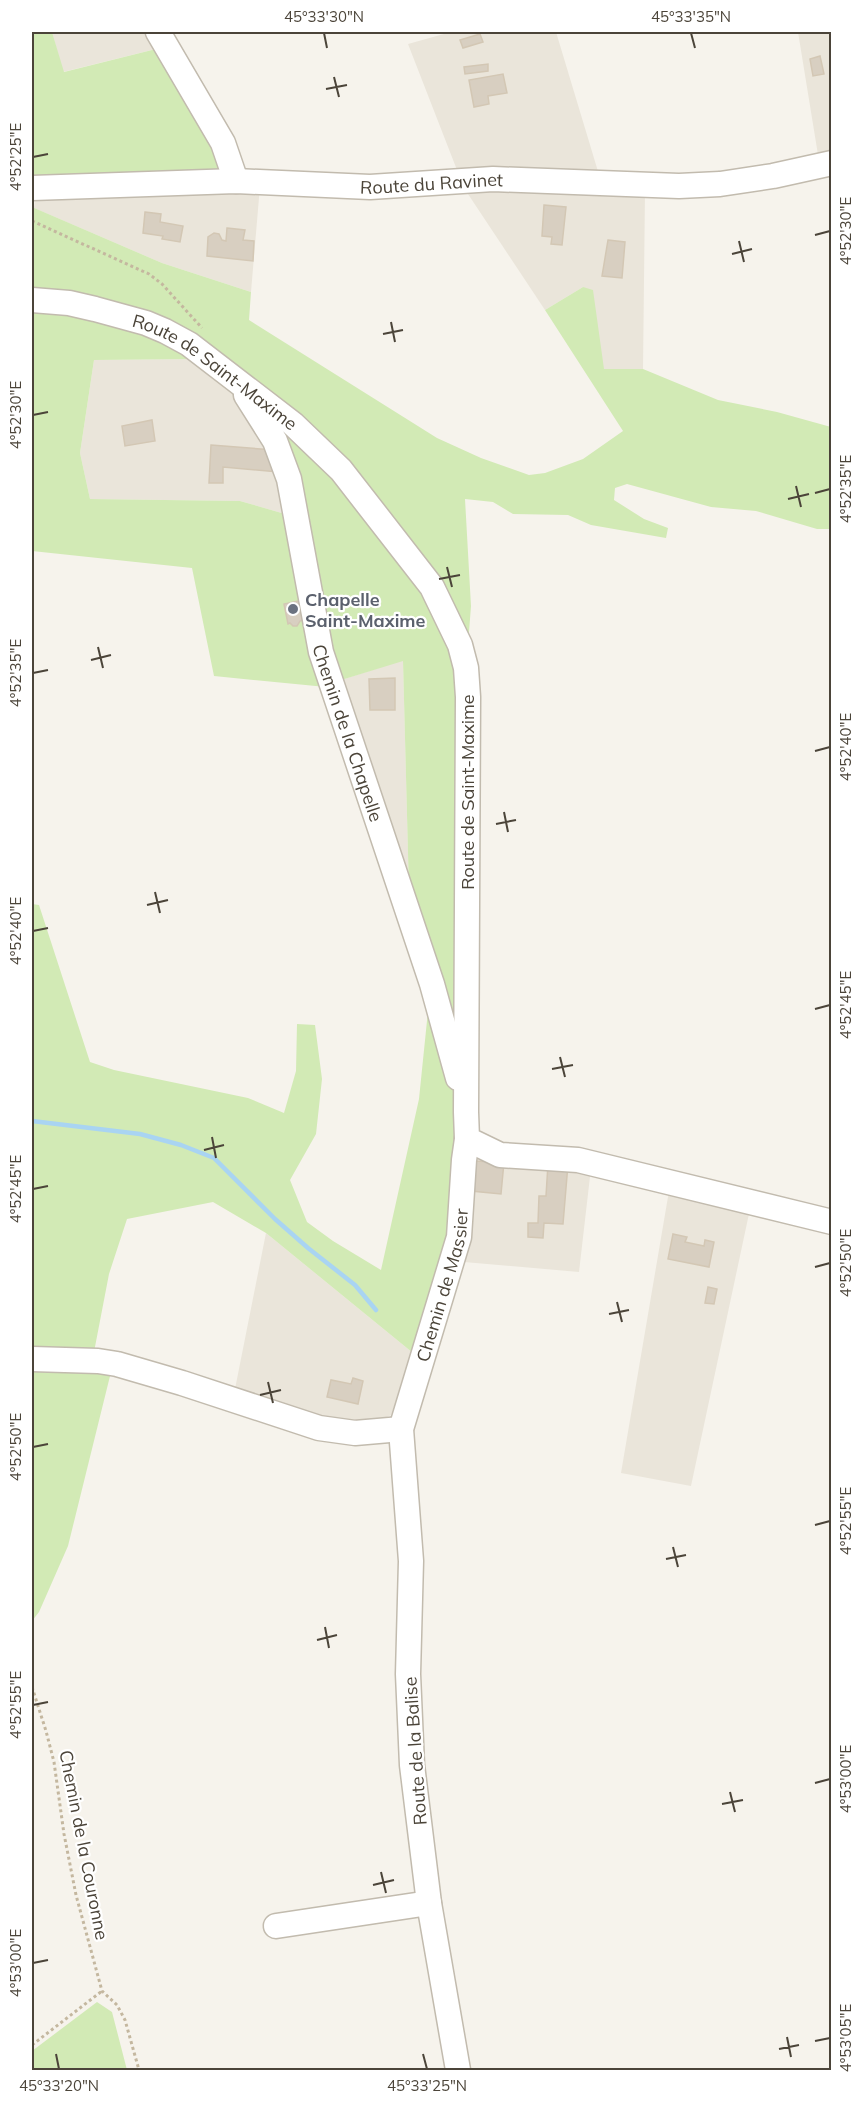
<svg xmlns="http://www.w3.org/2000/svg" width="863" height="2102" font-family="Mulish,sans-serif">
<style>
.residential{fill:#eae5da}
.green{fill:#d2eab5}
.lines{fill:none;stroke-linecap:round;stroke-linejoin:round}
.stream{stroke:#a9d4f2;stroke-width:4.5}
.building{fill:#d8cfc1;stroke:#d3c7b4;stroke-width:1.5}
.minor-casing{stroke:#c2bbae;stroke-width:27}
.path{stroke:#c4b79f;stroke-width:3;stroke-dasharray:3 3;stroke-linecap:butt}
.minor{stroke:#fff;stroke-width:24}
.ticks{fill:none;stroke:#4b4439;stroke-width:2}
.worship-dot{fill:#6b7280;stroke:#fff;stroke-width:2}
.labels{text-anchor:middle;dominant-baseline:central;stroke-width:4.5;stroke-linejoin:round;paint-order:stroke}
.street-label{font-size:18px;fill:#4b4439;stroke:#fff}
.worship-label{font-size:18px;font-weight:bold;fill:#5b616d;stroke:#fff;text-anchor:start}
.neatline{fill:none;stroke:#4b4439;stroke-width:2}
.ticks-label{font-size:15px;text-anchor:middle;fill:#4b4439}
</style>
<rect width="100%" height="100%" fill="#f6f3ec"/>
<path class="residential" d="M52 32H155L164 47 63 72Z
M451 32H556L603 188 645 192 643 369H603L583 287 545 310 464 188 408 44Z
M798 32H831V158L819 161Z
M260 186 251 292 162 263 34 208 36 191Z
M197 359 249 405 292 516 240 501 90 499 80 453 94 360Z
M403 660 409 892 338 681Z
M469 1159 572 1162 591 1168 579 1272 464 1262Z
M669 1191 750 1209 691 1486 621 1473Z
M266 1233 413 1353 391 1415 379 1421 336 1423 234 1394Z"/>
<path class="green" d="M32 32H52L64 72 164 47 222 163 216 173 32 184Z
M32 207 162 263 251 292 249 320 437 438 481 458 529 475 545 473 583 459 623 431 545 310 583 287 593 290 604 369H643L718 400 777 412 831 427V529H817L756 511 711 507 627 484 615 488 614 500 644 519 668 528 666 538 591 525 568 515 513 514 493 502 465 499 471 606 468 645 344 466 169 328 32 294Z
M32 307 116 320 197 359 94 360 80 453 90 499 240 501 292 516 326 687 214 676 192 568 32 551Z
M283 427 332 474 434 600 455 643 462 1074 409 892 403 661 338 681 278 433Z
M32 904 39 905 90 1062 114 1070 248 1098 284 1113 296 1071 297 1024 315 1025 322 1079 316 1134 290 1180 307 1222 333 1241 381 1270 419 1099 428 1011 457 1094 453 1229 413 1353 266 1233 213 1202 127 1219 109 1274 94 1352 32 1351Z
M32 1366 111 1372 68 1546 39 1612 32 1621Z
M97 2002 112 2012 127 2070H32V2051Z"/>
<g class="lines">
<path class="stream" d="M32 1121 140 1134 181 1145 214 1158 275 1219 308 1248 355 1285 376 1310"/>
</g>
<path class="building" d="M480 34 483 42 463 48 460 40Z
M820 56 824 74 813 76 810 59Z
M488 64V71L465 74 464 67Z
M503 74 507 93 488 96 489 104 474 107 469 80Z
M544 205 566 207 562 245 551 244 552 237 542 236Z
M145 212 161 214 160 222 183 226 180 242 162 239 163 236 143 233Z
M227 228 245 230 243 240 254 241 253 261 207 256 208 237 214 233 219 234 222 240 226 241Z
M608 240 625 242 622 278 602 276Z
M152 420 155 441 125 446 122 426Z
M211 445 274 450 278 472 223 467V483H209Z
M299 601 303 620 300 621 297 626H293L290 623 288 624 284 604Z
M395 678V710H370L369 679Z
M470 1161 504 1162 501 1194 471 1191Z
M548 1164H568L563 1224 544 1223 543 1238 528 1237V1223H538L539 1196H546Z
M673 1234 687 1237 685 1242 704 1246 705 1240 714 1242 709 1267 668 1259Z
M708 1287 717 1289 714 1304 705 1303Z
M353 1378 363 1381 358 1404 327 1397 331 1380 351 1384Z"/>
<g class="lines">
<g class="minor-casing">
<g id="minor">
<path d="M158 32 223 143 236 181"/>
<path id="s1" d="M32 188 236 181 370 187 493 179 679 186 720 184 773 176 832 163"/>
<path id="s2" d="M32 300 69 303 95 309 146 323 165 331 189 344 293 424 341 470 432 587 460 645 466 668 468 697 466 1112 467 1139 500 1155 578 1160 832 1222"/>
<path id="s3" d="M246 395 275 441 289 479 321 652 432 984 458 1078"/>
<path d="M32 1359 98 1361 117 1364 182 1383 319 1428 355 1433 401 1429"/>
<path d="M276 1926 429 1903"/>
<path id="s4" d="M458 2070 429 1903 412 1765 408 1674 411 1561 401 1429 459 1237 464 1160 467 1139"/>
</g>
</g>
<path class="path" d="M32 221 149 274 162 284 202 328
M32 1687 46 1731 54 1762 64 1834 76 1895 102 1991 117 2005 125 2020 139 2070
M32 2045 102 1991"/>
<use href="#minor" class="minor"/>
</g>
<path class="ticks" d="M324 33 327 48M691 33 695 48M334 77 339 97M326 89 347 85M33 157 48 154M815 235 830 231M739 241 744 262M732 254 752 249M391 322 395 342M383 334 403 330M33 415 48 412M796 486 801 507M815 493 830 489M788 499 809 494M447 567 452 587M439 579 460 575M98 647 103 668M91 660 111 655M33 673 48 670M815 751 830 747M504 812 508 832M496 824 516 820M155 892 160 913M147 905 168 900M33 931 48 928M815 1009 830 1005M560 1057 565 1077M552 1069 573 1065M212 1137 216 1158M204 1150 224 1145M33 1189 48 1186M815 1267 830 1263M617 1302 622 1322M609 1314 629 1310M268 1382 273 1403M260 1395 281 1390M33 1447 48 1444M815 1525 830 1521M673 1547 678 1567M666 1559 686 1555M325 1627 329 1648M317 1640 337 1635M33 1705 48 1702M815 1783 830 1779M730 1792 735 1812M722 1804 743 1800M381 1872 386 1893M373 1885 394 1880M33 1963 48 1960M787 2037 791 2057M815 2041 830 2038M779 2049 799 2045M56 2054 59 2069M423 2054 427 2069"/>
<circle class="worship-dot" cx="293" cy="609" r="6"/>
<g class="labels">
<g class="street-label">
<text stroke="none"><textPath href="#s1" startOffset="400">Route du Ravinet</textPath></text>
<text stroke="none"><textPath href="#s2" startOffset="201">Route de Saint-Maxime</textPath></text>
<text stroke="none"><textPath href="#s3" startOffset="356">Chemin de la Chapelle</textPath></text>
<text transform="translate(467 792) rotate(-90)">Route de Saint-Maxime</text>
<text stroke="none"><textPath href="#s4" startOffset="795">Chemin de Massier</textPath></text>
<text transform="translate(415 1751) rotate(-94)">Route de la Balise</text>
<text transform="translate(84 1845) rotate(79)">Chemin de la Couronne</text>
</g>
<g class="worship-label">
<text x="305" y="599">Chapelle<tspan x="305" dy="21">Saint-Maxime</tspan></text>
</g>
</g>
<rect width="863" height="2102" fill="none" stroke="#ffffff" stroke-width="66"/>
<rect x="33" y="33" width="797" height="2036" class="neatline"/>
<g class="ticks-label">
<text x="324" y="22">45°33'30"N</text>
<text x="691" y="22">45°33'35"N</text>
<text transform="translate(16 157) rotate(-90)" y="5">4°52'25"E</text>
<text transform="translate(846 231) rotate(-90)" y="5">4°52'30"E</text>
<text transform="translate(16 415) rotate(-90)" y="5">4°52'30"E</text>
<text transform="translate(846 489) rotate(-90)" y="5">4°52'35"E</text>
<text transform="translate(16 673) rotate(-90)" y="5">4°52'35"E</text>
<text transform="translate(846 747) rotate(-90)" y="5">4°52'40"E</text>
<text transform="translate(16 931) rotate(-90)" y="5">4°52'40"E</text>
<text transform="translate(846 1005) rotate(-90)" y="5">4°52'45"E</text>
<text transform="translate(16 1189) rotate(-90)" y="5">4°52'45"E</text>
<text transform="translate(846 1263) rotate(-90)" y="5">4°52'50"E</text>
<text transform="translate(16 1447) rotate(-90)" y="5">4°52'50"E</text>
<text transform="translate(846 1521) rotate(-90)" y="5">4°52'55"E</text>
<text transform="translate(16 1705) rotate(-90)" y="5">4°52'55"E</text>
<text transform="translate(846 1779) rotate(-90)" y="5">4°53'00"E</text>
<text transform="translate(16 1963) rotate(-90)" y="5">4°53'00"E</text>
<text transform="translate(846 2038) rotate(-90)" y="5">4°53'05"E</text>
<text x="59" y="2091">45°33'20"N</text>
<text x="427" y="2091">45°33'25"N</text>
</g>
</svg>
